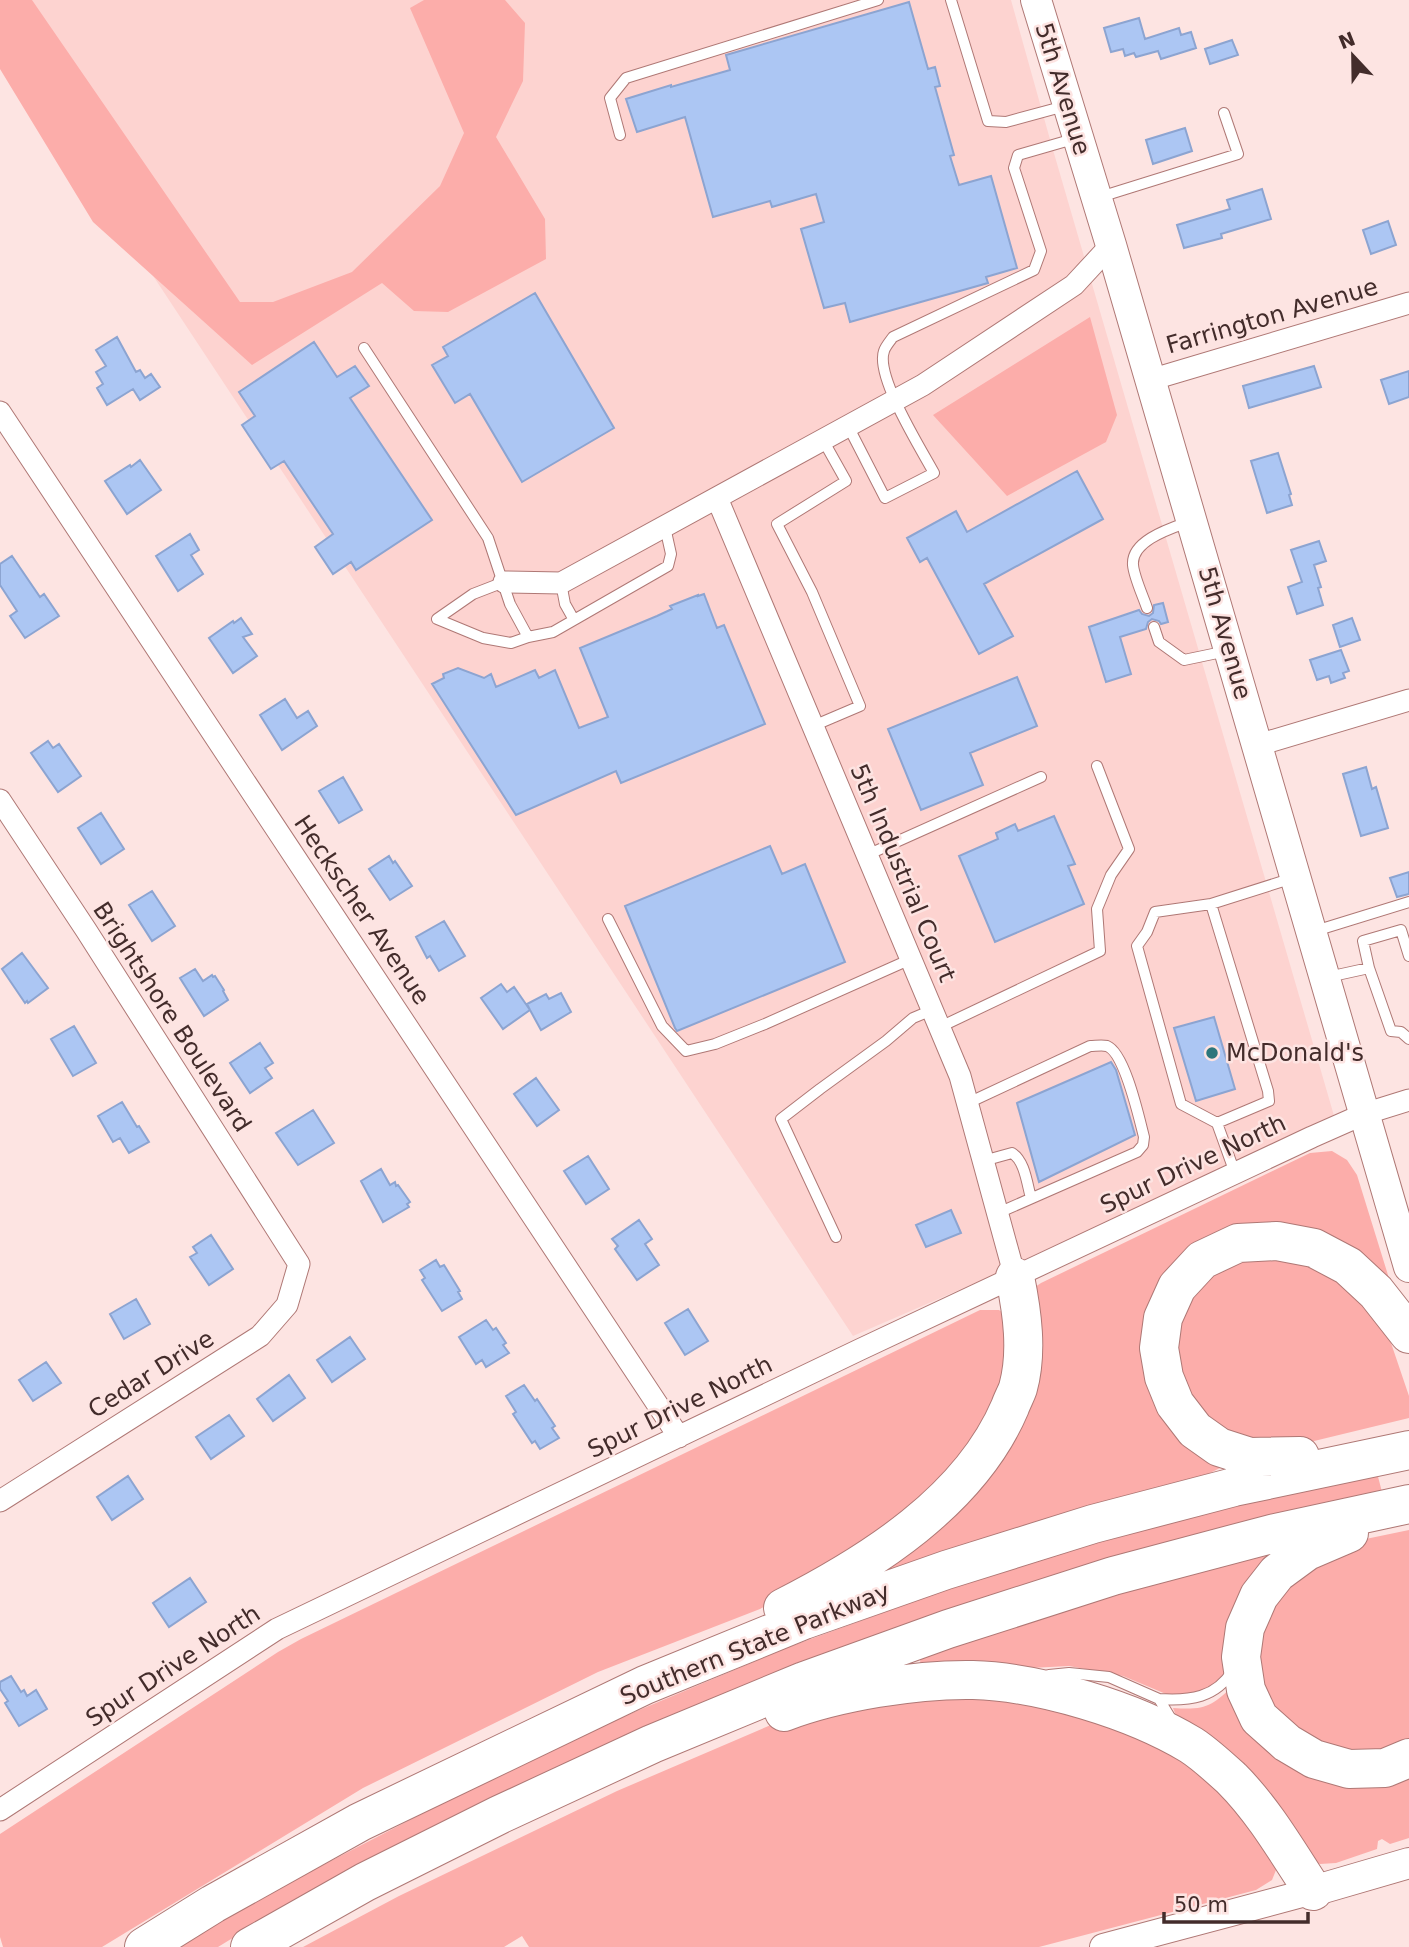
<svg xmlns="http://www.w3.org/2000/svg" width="1409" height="1947" font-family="'DejaVu Sans',sans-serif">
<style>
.built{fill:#fdd3d0}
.green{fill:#fcadaa}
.building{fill:#acc6f3;stroke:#8ca4d1;stroke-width:2}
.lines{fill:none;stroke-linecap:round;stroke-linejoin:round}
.service-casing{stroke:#af7875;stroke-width:12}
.minor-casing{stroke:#af7875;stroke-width:23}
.tertiary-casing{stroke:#af7875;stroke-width:28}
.secondary-casing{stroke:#af7875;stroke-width:32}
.motorway-casing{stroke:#af7875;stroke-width:40}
.service{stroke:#fff;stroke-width:10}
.minor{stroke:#fff;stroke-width:21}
.tertiary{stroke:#fff;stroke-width:26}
.secondary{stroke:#fff;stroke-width:30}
.motorway{stroke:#fff;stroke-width:38}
.poi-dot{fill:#2c767b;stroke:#fde4e2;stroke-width:2.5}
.labels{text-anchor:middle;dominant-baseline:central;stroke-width:5;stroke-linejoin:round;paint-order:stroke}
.street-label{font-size:24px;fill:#432c2b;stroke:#fde4e2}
.poi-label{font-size:24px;fill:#432c2b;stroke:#fde4e2;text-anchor:start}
</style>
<rect width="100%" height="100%" fill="#fde4e2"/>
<path class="built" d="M0 0H1011L1051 143 1337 1126 853 1336 0 44Z"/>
<path class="green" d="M0 0H32L240 302H273L352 272 440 186 464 133 410 8 424 0H505L525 23 523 81 496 137 545 219 546 259 448 312 414 311 382 283 252 365 93 222 0 69Z
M1090 317 1117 415 1106 442 1007 496 933 415Z
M1332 1151 1347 1160 1357 1175 1392 1288 1258 1229 1154 1315 1222 1467 1194 1481 869 1580 993 1459 1029 1291 1041 1283 1310 1153Z
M1259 1246 1314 1258 1368 1304 1391 1343 1409 1396V1418L1277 1450 1202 1426 1169 1335 1203 1270Z
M980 1310H999L1013 1320 1002 1406 957 1470 866 1548 760 1609 598 1672 363 1788 102 1947H3L0 1937V1834L278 1652 301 1639Z
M1376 1469 1382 1492 1206 1535 272 1914 218 1947H179L263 1896 549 1748 789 1647 964 1583 1200 1511Z
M1409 1530V1747L1367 1760 1311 1749 1264 1709 1249 1651 1265 1597 1332 1546Z
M1274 1550 1230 1666 1221 1682 1205 1691 1184 1696 1166 1694 1123 1676 1069 1666 921 1674 920 1658 1168 1578Z
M1235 1684 1279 1753 1409 1767V1838L1390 1844 1382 1839 1378 1841 1377 1849 1336 1863 1320 1864 1305 1858 1178 1721 1173 1708C1206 1710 1211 1707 1235 1684Z
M884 1698 1041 1700 1125 1725 1190 1762 1224 1792 1278 1865 1272 1880 1256 1890 1039 1947H529L522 1936 504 1947H303L399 1896 617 1791 778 1722Z"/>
<path class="building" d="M909 2 928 69 935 67 940 86 935 87 954 155 950 156 959 185 991 176 1017 268 986 277 988 283 850 322 845 303 824 308 801 229 824 222 816 194 772 207 770 201 713 217 685 117 637 132 626 99 671 85V87L730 70 726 55Z
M1139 18 1145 39 1179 28 1181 35 1191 32 1196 48 1161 59 1158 51 1136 57 1134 53 1125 56 1123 49 1111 52 1104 28Z
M1232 40 1238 55 1210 64 1205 49Z
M1185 128 1192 151 1153 164 1146 140Z
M1262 189 1271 219 1221 234 1222 238 1184 248 1177 225 1230 209 1227 200Z
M1388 221 1396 245 1371 254 1363 230Z
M535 293 614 428 522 482 470 394 455 403 432 365 448 356 443 347Z
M117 337 136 372 140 370 145 378 151 374 160 387 140 400 133 389 107 405 97 388 103 384 96 372 106 366 96 350Z
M314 342 337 377 355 366 369 386 350 398 432 520 356 570 351 562 333 574 315 547 333 534 284 461 271 469 242 425 255 416 239 392Z
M1314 366 1321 387 1249 408 1243 386Z
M1409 371V397L1389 404 1381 380Z
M1278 453 1291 494 1289 495 1292 505 1267 513 1251 461Z
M140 460 161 490 127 514 105 481 130 465 131 467Z
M1077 471 1103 519 984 584 1013 636 979 654 927 558 920 562 907 538 956 511 967 532Z
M190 534 199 550 191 555 203 574 178 591 156 556Z
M1319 541 1326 561 1314 565 1321 587 1318 588 1323 605 1297 614 1288 587 1302 582 1291 550Z
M12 556 40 597 44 594 59 616 25 638 10 616 17 611 0 585V564Z
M704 594 717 628 724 625 765 724 621 783 616 771 516 815 432 684 444 678 443 674 458 668 484 678 491 674 496 687 535 670 539 678 555 670 579 728 608 717 580 648 657 616 672 609 670 606 698 595V596Z
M1163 603 1168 622 1161 624 1159 621 1152 619 1148 622 1146 629 1120 637 1131 674 1106 682 1089 627 1139 610 1142 614 1149 616 1153 613 1154 605Z
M241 618 252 634 243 637 257 656 233 673 209 638 233 621 234 623Z
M1352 618 1360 640 1340 647 1333 625Z
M1341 650 1349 671 1343 673 1345 678 1331 683 1329 676 1317 680 1310 660Z
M1017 677 1037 726 970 753 983 785 921 810 888 729Z
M285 699 297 718 308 711 317 726 282 750 260 715Z
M48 741 53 748 59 744 81 776 58 792 31 753Z
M1366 767 1372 789 1376 787 1388 828 1361 836 1343 774Z
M343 777 362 810 339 823 319 791Z
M101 813 124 849 101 864 78 828Z
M1054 816 1075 864 1068 866 1084 904 995 942 959 856 998 839 996 833 1015 824 1018 831Z
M770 846 782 874 805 864 845 962 677 1031 675 1028 625 906Z
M389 856 393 863 395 861 412 886 390 900 369 869Z
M1409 872V894L1397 897 1390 878Z
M152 891 175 926 152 941 129 905Z
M444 921 465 956 439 971 430 956 427 958 416 937Z
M22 953 48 988 28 1003 27 1001 25 1003 2 969Z
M195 969 203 981 212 975 213 977 215 976 224 990 223 991 228 1000 204 1016 180 978Z
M501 984 507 992 514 987 530 1010 527 1004 546 994 549 999 561 993 571 1012 541 1030 530 1010 503 1029 481 998Z
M1214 1017 1235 1089 1196 1101 1174 1028Z
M74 1026 96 1063 73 1076 51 1039Z
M260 1043 273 1063 265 1068 272 1078 250 1093 230 1063Z
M1111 1062 1116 1070 1135 1135 1039 1182 1017 1103Z
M536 1078 559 1110 537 1126 514 1094Z
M122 1102 137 1127 139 1126 149 1142 129 1153 120 1138 113 1142 98 1116Z
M313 1110 334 1143 298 1165 276 1133Z
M588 1156 609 1189 586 1204 564 1171Z
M381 1169 390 1185 395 1182 396 1186 398 1185 410 1202 407 1204 409 1207 383 1222 361 1181Z
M951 1210 961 1233 926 1247 916 1225Z
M639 1220 652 1239 645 1244 659 1265 637 1280 615 1249 618 1246 612 1239Z
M211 1235 233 1269 209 1285 190 1257 197 1253 193 1247Z
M436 1260 440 1267 444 1265 460 1291 458 1292 462 1299 442 1311 422 1280 425 1278 420 1270Z
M136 1299 150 1324 124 1339 110 1314Z
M688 1309 708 1341 685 1355 665 1323Z
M486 1320 493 1330 496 1328 506 1343 503 1345 509 1353 486 1367 482 1360 476 1364 459 1337Z
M350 1337 365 1359 332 1382 317 1360Z
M46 1362 61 1383 33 1401 19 1380Z
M289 1375 305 1398 273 1421 257 1399Z
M524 1385 535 1401 537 1399 555 1426 552 1428 559 1438 540 1449 535 1441 532 1443 513 1414 516 1412 506 1396Z
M229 1415 244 1436 211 1459 196 1437Z
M128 1476 143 1499 112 1520 97 1497Z
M190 1578 206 1602 169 1627 153 1603Z
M11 1676 21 1692 24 1690 27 1696 36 1690 47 1709 19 1726 5 1703 8 1701 0 1689V1682Z"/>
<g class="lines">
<g class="service-casing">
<path id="service" d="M951 0 988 121 1006 122 1065 106
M620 135 610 98 626 78 878 0
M1100 197 1238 154 1224 113
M364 348 488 538 510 604 528 637 511 643 483 638 437 619 473 594 504 582
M848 426 885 498 934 473C921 449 875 376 884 351 885 347 890 341 893 337L1034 270 1041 251 1014 168 1018 155 1077 138
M561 583 565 604 574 620
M1147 608C1143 596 1134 577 1133 565 1131 540 1172 528 1191 521
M1154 627 1159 642 1184 660 1227 651
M528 637 553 632 668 566 671 554 665 527
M813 726 860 706 812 592 777 524 846 481 823 440
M867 855 1041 777
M1211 904 1155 912 1147 932 1137 946 1181 1104 1217 1123
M608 919 662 1026 686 1051 715 1044 765 1024 911 959
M1315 931 1409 902
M1369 968 1363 941 1401 930 1409 956
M1328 977 1369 968 1391 1031 1401 1032 1409 1039
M940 1027 1100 951 1097 909 1111 875 1129 849 1097 766
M968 1103 1090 1046C1095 1046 1102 1045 1107 1046 1125 1053 1139 1118 1144 1137L1143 1145 1137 1152 998 1213
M983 1161 1012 1153C1025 1161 1027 1184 1031 1198
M1235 1173 1217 1123 1269 1101 1268 1091 1211 904 1293 878
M836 1237 781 1119 820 1089 886 1041 913 1018 932 1010
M1049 1675 1069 1673 1109 1677 1159 1699 1173 1722
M1159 1699C1190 1701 1216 1698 1233 1670"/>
</g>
<g class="minor-casing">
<path id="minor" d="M1150 380 1409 303
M0 412 679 1437
M717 498 960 1076 1015 1277
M504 582 561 583 923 385 1074 285 1111 245
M1258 745 1409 700
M0 800 86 930 299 1264 287 1305 260 1336 0 1501
M0 1810 277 1629 859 1350 1312 1137 1364 1114 1409 1100"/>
</g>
<g class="tertiary-casing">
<path id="tertiary" d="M1103 1947 1313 1891"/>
</g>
<g class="secondary-casing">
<path id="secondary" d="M1036 0 1111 245 1409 1267
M1313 1891 1409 1863"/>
</g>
<g class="motorway-casing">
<path id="motorway" d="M1300 1456 1250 1457 1219 1447 1195 1430 1175 1404 1164 1377 1159 1348 1163 1318 1177 1287 1202 1260 1238 1243 1277 1241 1314 1248 1348 1266 1376 1292 1409 1334
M1349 1533 1307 1551 1277 1573 1259 1596 1245 1628 1241 1657 1246 1690 1259 1718 1287 1743 1314 1759 1349 1769 1385 1768 1409 1758
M783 1608C871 1563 970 1501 1010 1407 1012 1401 1016 1394 1018 1388 1028 1352 1022 1312 1015 1277
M784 1712C837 1692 916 1679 973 1680 1040 1682 1133 1710 1191 1745 1205 1754 1220 1768 1232 1779 1264 1811 1288 1853 1313 1891
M144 1947 213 1904 360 1822 645 1685 804 1620 946 1570 1093 1524 1234 1487 1409 1450
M250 1947 365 1882 499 1815 652 1744 804 1681 948 1629 1113 1576 1271 1534 1409 1504"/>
</g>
<use href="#service" class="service"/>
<use href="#minor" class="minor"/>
<use href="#tertiary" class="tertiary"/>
<use href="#secondary" class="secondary"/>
<use href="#motorway" class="motorway"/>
</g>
<circle class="poi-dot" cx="1212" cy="1053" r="7"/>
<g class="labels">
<g class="street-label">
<text transform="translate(1063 89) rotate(73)">5th Avenue</text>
<text transform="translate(1272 316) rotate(-16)">Farrington Avenue</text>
<text transform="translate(1225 633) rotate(74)">5th Avenue</text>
<text transform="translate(903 873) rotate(67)">5th Industrial Court</text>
<text transform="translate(362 910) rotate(56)">Heckscher Avenue</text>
<text transform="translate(172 1017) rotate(57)">Brightshore Boulevard</text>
<text transform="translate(1193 1164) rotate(-25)">Spur Drive North</text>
<text transform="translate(151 1374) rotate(-32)">Cedar Drive</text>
<text transform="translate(680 1407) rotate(-26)">Spur Drive North</text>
<text transform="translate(755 1644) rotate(-22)">Southern State Parkway</text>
<text transform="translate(173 1666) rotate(-33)">Spur Drive North</text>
</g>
<g class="poi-label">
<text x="1226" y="1053">McDonald's</text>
</g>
</g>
<g transform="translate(1353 56) rotate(338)" stroke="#fde4e2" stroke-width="5" paint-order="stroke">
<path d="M0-5L12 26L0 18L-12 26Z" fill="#432c2b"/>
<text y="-10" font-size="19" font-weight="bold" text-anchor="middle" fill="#432c2b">N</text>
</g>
<path d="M1164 1912v10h144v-10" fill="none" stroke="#432c2b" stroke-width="3.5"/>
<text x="1174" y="1912" font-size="21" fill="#432c2b" stroke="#fde4e2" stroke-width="5" paint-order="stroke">50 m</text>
</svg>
